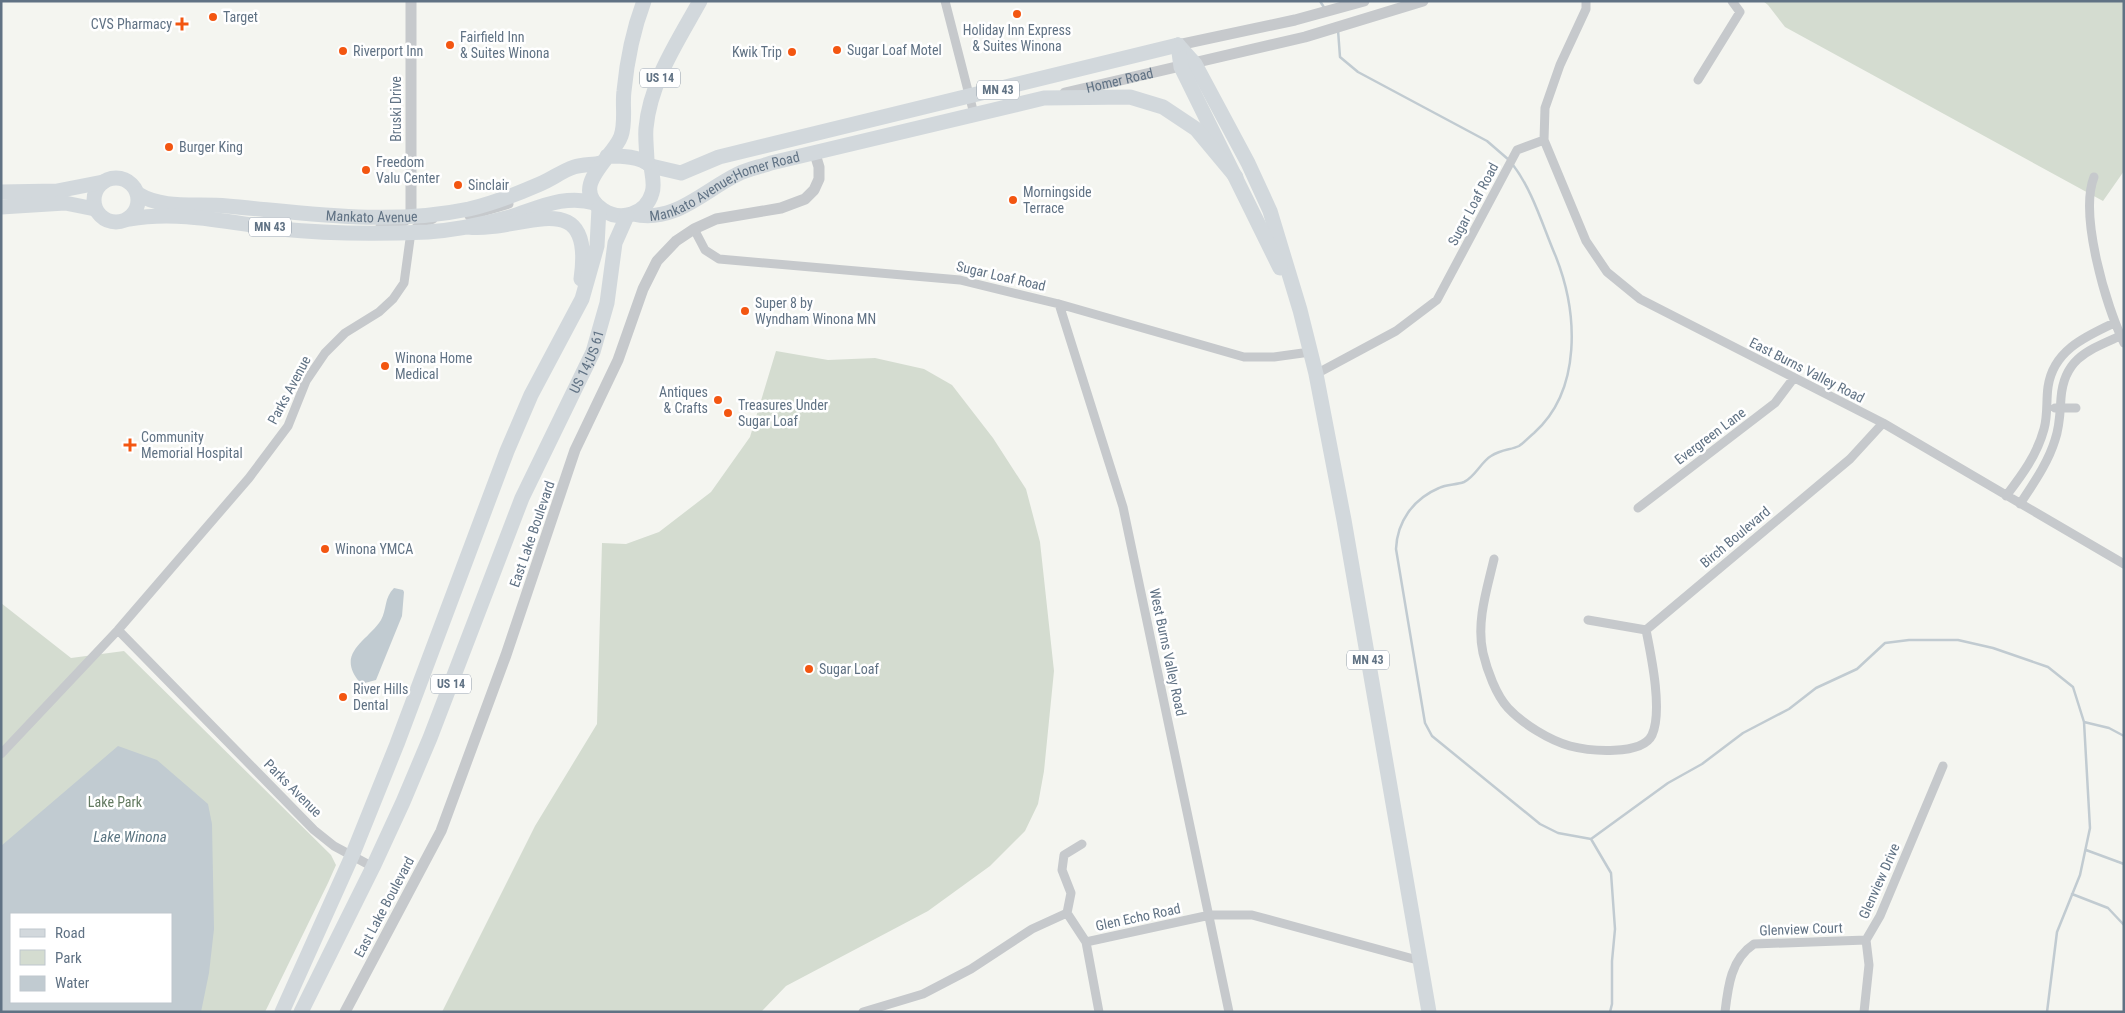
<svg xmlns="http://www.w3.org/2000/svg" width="2125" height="1013" font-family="'Roboto Condensed',sans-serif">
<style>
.green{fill:#d4dcd0;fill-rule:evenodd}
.water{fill:#c1cbd1;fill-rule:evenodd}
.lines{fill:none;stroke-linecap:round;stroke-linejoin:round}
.stream{stroke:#c1cbd1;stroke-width:2.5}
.minor{stroke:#c6c9cc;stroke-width:9}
.tertiary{stroke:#c6c9cc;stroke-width:11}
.primary{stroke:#d2d8dc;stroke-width:15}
.trunk{stroke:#d2d8dc;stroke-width:15}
.poi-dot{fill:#f35611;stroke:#fff;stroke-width:2}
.labels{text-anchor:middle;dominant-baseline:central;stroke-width:5;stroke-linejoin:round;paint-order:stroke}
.shield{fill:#fff;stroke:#909ca9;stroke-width:1}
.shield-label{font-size:12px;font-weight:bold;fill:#607284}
.poi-label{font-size:14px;fill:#607284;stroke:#fff;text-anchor:start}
.street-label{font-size:14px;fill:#607284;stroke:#fff}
.park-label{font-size:14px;fill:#637a60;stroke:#fff}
.water-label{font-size:15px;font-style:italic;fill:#5b7582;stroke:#fff}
</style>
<rect width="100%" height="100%" fill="#f4f5f0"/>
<path class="green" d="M1763 1H2124V171L2103 201 1785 27 1768 5Z
M776 351 828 360 875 358 924 369 952 385 993 438 1026 489 1040 542 1054 671 1044 771 1038 804 1025 831 990 866 928 911 786 986 761 1012H442L535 826 597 724 602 543 626 544 659 532 711 492 750 437Z
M1 603 71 658 124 651 331 855 336 865 328 883 265 1012H1ZM11 914H171V1002H11Z"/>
<path class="water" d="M394 588 403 590 404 592 402 616 376 680 361 684C334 653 367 642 381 620 387 609 384 598 394 588Z
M118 746 157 760 208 804 212 824 214 929 209 973 201 1012H1V846ZM11 914H171V1002H11Z"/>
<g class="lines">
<path class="stream" d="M1320 1 1325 9
M1338 30 1340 57 1358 72 1487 141 1509 160
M1513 165C1533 191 1543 227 1556 257 1578 313 1582 390 1534 433 1529 437 1524 443 1519 446 1511 450 1502 449 1491 456 1481 462 1475 477 1464 482 1456 485 1447 484 1439 488 1413 499 1397 522 1396 549L1425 723 1432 736 1540 824 1558 833 1591 839 1668 783 1702 764 1743 733 1789 709 1816 688 1857 669 1885 643 1909 640H1958L1993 648 2048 667 2073 687 2084 722 2090 828 2080 875 2057 932 2047 1012
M2084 722 2109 728 2124 736
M1591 839 1611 873 1615 929 1612 961V1004L1610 1012
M2086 850 2124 864
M2072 894 2108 908 2124 925"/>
<path class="minor" d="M945 1 974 114
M1698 80 1740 12 1732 1
M1544 140 1586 241 1607 272 1640 299 1883 423 2124 564
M2094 177C2079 215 2106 306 2124 343
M469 216 509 204
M694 229 705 250 719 259 960 280 1059 304 1244 357H1274L1310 352
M1059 304 1123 507 1229 1012
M1316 374 1396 331 1437 300 1517 150 1544 140 1545 108 1560 65 1586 9V1
M2055 408H2076
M2006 496C2022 475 2037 455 2044 429 2048 415 2046 401 2048 387 2053 351 2084 337 2114 323
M2020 504C2033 484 2048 463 2055 440 2060 426 2060 412 2061 398 2064 358 2089 350 2120 336
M1638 508 1775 403 1793 379
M1494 559C1487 589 1476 622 1483 653 1487 670 1496 695 1508 708 1523 724 1549 740 1570 746 1589 751 1642 756 1652 735 1663 711 1651 655 1646 630
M1588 620 1646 630 1850 459 1883 423
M118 630 314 830 334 846 373 867
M1 754 118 630 249 478 288 426 306 381 325 353 345 333 379 312 393 299 404 283 411 232 419 225 433 219
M1067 913 1071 893 1062 870 1064 855 1082 844
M1086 942 1210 915H1252L1421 961
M863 1012 923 994 971 969 1032 929 1067 913 1086 942 1099 1012
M1725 1012C1728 986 1731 959 1754 944L1866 940
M1864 1012 1869 965 1866 940 1880 916 1943 766"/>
<g class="tertiary">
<path d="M1178 45 1295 20 1364 1"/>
<path id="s1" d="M1065 93 1305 37 1423 1"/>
<path d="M381 227 398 225 411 216V1"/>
<path d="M345 1012 441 831 506 655 575 450 618 360 643 289 657 261 676 241 694 229 716 219 781 208 805 199 814 190 819 179V167L815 154"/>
</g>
<g class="primary">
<path d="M1178 45 1195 64 1248 163 1270 211 1300 310 1316 374 1344 520 1429 1012"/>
<path d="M1178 45 1181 67 1280 268"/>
<path d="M651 166 681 173 719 157 1178 45"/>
<circle cx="116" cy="200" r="22"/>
<path d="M1 192 57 191 103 182"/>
<path id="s2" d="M138 194C164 210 197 203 227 206 307 213 388 226 469 209 494 203 517 194 540 184 552 179 562 171 574 167 583 164 592 165 601 163"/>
<path d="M1 207 65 203 95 209"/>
<path id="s3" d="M633 214C674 224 703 191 738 174 748 169 760 167 771 163L1044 98 1130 97 1163 107 1196 129 1236 177"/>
<path d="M129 219C180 210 230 223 280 229 329 234 379 234 428 232 456 230 484 224 510 217 539 208 564 194 595 203"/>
</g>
<g class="trunk">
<path d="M607 156C621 156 641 156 651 166 652 175 655 185 652 193 646 214 621 222 603 210 567 187 614 157 621 136 626 122 622 105 624 91 627 60 633 30 644 1"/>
<path d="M647 163C647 151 645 139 646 128 650 82 678 41 700 1"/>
<path d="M468 227C520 233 595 181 581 279"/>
<path d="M282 1012 352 856 397 744 507 451 531 395 582 299 597 246 599 208"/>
<path id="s4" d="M301 1012 373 867 403 802 430 738 522 498 593 352 607 303 615 243 627 216"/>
</g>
</g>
<g class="poi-dot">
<circle cx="1017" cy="14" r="5"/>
<circle cx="213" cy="17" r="5"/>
<path d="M179.5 16.5h5v5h5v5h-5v5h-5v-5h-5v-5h5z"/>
<circle cx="450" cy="45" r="5"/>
<circle cx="837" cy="50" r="5"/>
<circle cx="343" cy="51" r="5"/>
<circle cx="792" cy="52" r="5"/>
<circle cx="169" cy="147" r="5"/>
<circle cx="366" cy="170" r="5"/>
<circle cx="458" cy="185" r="5"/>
<circle cx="1013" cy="200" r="5"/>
<circle cx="745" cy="311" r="5"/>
<circle cx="385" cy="366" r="5"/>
<circle cx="718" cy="400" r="5"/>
<circle cx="728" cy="413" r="5"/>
<path d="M127.5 437.5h5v5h5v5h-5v5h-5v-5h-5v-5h5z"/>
<circle cx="325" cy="549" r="5"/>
<circle cx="809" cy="669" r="5"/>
<circle cx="343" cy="697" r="5"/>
</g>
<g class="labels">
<g class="shield">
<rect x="640" y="68.5" width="40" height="19" rx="4"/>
<rect x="977" y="80.5" width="42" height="19" rx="4"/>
<rect x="249" y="217.5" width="42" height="19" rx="4"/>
<rect x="1347" y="650.5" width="42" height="19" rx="4"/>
<rect x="431" y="674.5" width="40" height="19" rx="4"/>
</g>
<g class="shield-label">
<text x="660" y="78">US 14</text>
<text x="998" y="90">MN 43</text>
<text x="270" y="227">MN 43</text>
<text x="1368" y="660">MN 43</text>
<text x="451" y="684">US 14</text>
</g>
<g class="poi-label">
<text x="223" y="17">Target</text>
<text x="172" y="24" text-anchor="end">CVS Pharmacy</text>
<text x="1017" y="30" text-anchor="middle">Holiday Inn Express<tspan x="1017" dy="16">&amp; Suites Winona</tspan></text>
<text x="460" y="37">Fairfield Inn<tspan x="460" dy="16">&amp; Suites Winona</tspan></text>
<text x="847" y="50">Sugar Loaf Motel</text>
<text x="353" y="51">Riverport Inn</text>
<text x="782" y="52" text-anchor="end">Kwik Trip</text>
<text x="179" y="147">Burger King</text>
<text x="376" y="162">Freedom<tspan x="376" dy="16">Valu Center</tspan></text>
<text x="468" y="185">Sinclair</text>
<text x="1023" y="192">Morningside<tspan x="1023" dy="16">Terrace</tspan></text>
<text x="755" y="303">Super 8 by<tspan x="755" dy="16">Wyndham Winona MN</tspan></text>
<text x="395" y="358">Winona Home<tspan x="395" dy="16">Medical</tspan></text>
<text x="708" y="392" text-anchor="end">Antiques<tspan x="708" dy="16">&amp; Crafts</tspan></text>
<text x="738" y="405">Treasures Under<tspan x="738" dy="16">Sugar Loaf</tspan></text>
<text x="141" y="437">Community<tspan x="141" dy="16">Memorial Hospital</tspan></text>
<text x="335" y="549">Winona YMCA</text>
<text x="819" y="669">Sugar Loaf</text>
<text x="353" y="689">River Hills<tspan x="353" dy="16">Dental</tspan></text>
</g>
<g class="street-label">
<text stroke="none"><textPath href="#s1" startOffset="56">Homer Road</textPath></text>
<text transform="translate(396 109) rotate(-90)">Bruski Drive</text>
<text stroke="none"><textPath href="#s3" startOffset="98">Mankato Avenue;Homer Road</textPath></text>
<text transform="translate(1473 204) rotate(-62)">Sugar Loaf Road</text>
<text stroke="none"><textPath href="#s2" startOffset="236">Mankato Avenue</textPath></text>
<text transform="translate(1001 276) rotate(13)">Sugar Loaf Road</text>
<text stroke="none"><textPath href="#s4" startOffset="711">US 14;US 61</textPath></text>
<text transform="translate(1807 370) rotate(27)">East Burns Valley Road</text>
<text transform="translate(289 390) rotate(-62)">Parks Avenue</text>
<text transform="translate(1710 436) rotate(-37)">Evergreen Lane</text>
<text transform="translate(532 534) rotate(-71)">East Lake Boulevard</text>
<text transform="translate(1735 537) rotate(-40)">Birch Boulevard</text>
<text transform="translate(1168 652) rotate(78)">West Burns Valley Road</text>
<text transform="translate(293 788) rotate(45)">Parks Avenue</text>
<text transform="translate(1879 881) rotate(-66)">Glenview Drive</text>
<text transform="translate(384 907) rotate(-62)">East Lake Boulevard</text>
<text transform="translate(1138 917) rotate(-12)">Glen Echo Road</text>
<text transform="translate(1801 929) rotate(-2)">Glenview Court</text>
</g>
<g class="park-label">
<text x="115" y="802">Lake Park</text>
</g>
<g class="water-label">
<text x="130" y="837">Lake Winona</text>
</g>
</g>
<rect width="2125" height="1013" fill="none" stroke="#607284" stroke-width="5"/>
<rect x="10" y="913" width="162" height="90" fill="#ffffff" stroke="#bfc7ce"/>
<rect x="20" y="929" width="25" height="8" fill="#d2d8dc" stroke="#bfc7ce"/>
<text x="55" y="938" font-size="15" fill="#607284">Road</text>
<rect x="20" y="950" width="25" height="15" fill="#d4dcd0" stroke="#bfc7ce"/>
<text x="55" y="963" font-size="15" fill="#607284">Park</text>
<rect x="20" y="976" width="25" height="15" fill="#c1cbd1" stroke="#bfc7ce"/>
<text x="55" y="988" font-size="15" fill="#607284">Water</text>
</svg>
